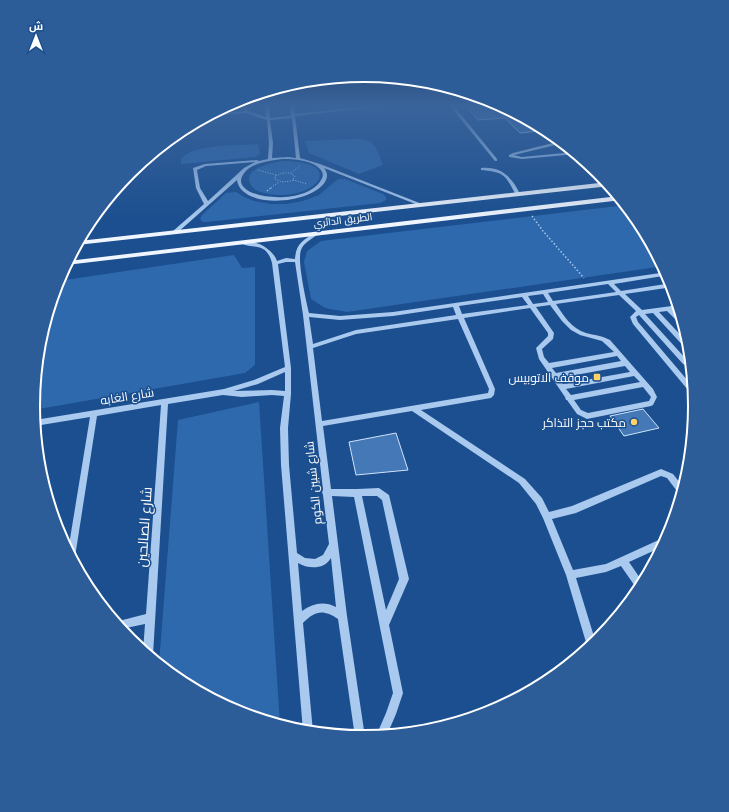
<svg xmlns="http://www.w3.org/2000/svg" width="729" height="812" font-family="Montserrat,Cairo,sans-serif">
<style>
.green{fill:#2e69ad}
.building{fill:#4478b7;stroke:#cfe3fa}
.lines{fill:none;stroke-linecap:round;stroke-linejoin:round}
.path-far1{stroke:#a9c9ee;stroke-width:1;stroke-dasharray:1 1.5;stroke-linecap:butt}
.path{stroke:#a9c9ee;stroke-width:1.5;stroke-dasharray:1.5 2;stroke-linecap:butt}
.minor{fill:#a9c9ee;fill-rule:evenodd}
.major{fill:#f0f6ff;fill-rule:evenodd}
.poi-dot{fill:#ffd166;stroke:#1b4f8f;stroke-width:1.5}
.labels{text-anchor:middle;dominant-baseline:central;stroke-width:3;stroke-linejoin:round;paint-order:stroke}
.far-street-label{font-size:10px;fill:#fff;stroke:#1b4f8f}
.poi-label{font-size:12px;fill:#fff;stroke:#1b4f8f;text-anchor:end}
.street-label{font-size:12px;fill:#fff;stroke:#1b4f8f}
.near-street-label{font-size:14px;fill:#fff;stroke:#1b4f8f}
.rim{fill:none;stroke:#fff;stroke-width:2}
</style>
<rect width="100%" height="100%" fill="#1b4f8f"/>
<path class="green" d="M353 139C375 139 375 145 383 165L359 174 309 153 305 141Z
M258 144 260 154 255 157 181 164V159C194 143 239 146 258 144Z
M283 161C351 161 313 205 264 193 259 192 252 189 250 183 243 168 274 162 283 161Z
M338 179H345L383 194 386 197V200L380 203 207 222H203L200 219 202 215 226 193 236 192 244 197 254 201 271 204H286L303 201 319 195Z
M626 205 640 222 664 266 347 312 325 308 311 299 304 262 307 251 321 241Z
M234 255 242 268 255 267V365L245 373 33 410 39 341 58 281Z
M259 402 280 725 237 712 180 682 159 664 178 420Z"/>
<path class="building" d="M466 106H504L524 117 538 131 520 133 505 118 478 120Z
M643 409 659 428 624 436 610 416Z
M396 433 408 470 356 475 349 442Z"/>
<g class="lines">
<path class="path-far1" d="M258 170 276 175
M283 173H289L295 176 292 181 282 182 275 179V176Z
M291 173 300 166
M293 180 307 184
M269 189 279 182"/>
<path class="path" d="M267 191 271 188
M532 216 543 231 584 278"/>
<path class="minor" d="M242 106H246L248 111 266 117 265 106H269L270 118 291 116 290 106H294L295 114 370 106H387L295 116 300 158 320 164 422 204 418 205 324 168C327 172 328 175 326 180 314 205 241 210 237 180L177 233H173V231L204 204 196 188 193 168 205 164 257 160 259 161 268 159 269 143 267 120 246 113 207 116 212 114 244 111ZM292 118 296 158 288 157 272 158 273 143 270 120ZM282 159C294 159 312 160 320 169 324 173 323 177 321 180 305 209 222 198 245 172 254 162 270 161 282 159ZM255 162 244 168 208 201 200 188 197 170 206 166Z
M450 106H454L497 159V161H495Z
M534 122 540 126 557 142 562 141 564 143 514 155 522 157 575 152 577 154 522 159 509 157V155L513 153 553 143 534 124Z
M481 168C501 166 512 177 520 194L516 195C505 175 505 172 481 170Z
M315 232 319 233C314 238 303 243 301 250 297 261 306 300 309 313L340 316 393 312 667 272 669 275 614 284 621 291 672 283 673 287 625 294 642 310 679 305 680 309 673 310 683 320 686 328 683 327 667 311 659 312 690 345V351H688L653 313 645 314 687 360 692 363V368L683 364 639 315 636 317 638 322 694 388 695 397 693 396 633 324 630 317 636 311 619 295 556 304C563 315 572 329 586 333 594 335 603 336 610 340L653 389 657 397 653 405 651 406 587 419 577 414 567 400H566L565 397 539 359 536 348 548 336V333L530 308 464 318 495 389 494 395 491 398 421 410 525 479 542 498 549 512 572 506 661 469 673 474 684 488 682 495H680L667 478 661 476 576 513 552 519 573 570 606 564 663 538 666 537 668 538 664 546 629 562 644 584 639 592 621 566 606 572 576 578 596 643 588 649 566 575 543 518 536 504 519 483 412 411 323 426 331 489H357L379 488 389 495 409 579 389 625 403 693 396 714 387 735 376 736 386 713 393 693 354 497 332 496 347 616 365 737H355L338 619C323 609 315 611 303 623L313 732 303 731 281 465 280 428 284 396 272 395 242 397 223 395 168 404 153 655 152 658 143 651 145 624 121 629 115 622 146 614 161 405 97 416 75 557 73 560 68 551 90 417 35 426V420L224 389 254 380 285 367 272 263C266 241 254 250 240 243 251 237 273 248 277 261L286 258 295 259C296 243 303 241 315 232ZM286 262H295L303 315 323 490 322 492 323 495 329 544 323 555 315 559 305 558 297 553 289 465 288 428 291 394V368L278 264ZM608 284 616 292 553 301 548 293ZM543 294 548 302 533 304 528 296ZM522 297 528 305 462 314 459 306ZM550 305 562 321 571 330 580 335 602 341 614 352 549 363 544 357 542 349 553 339 554 333 536 307ZM453 307 456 315 356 330 313 344 309 317 340 320 393 316ZM458 319 489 389 488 393 322 421 313 348 356 334ZM617 356 621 361 556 373 552 368ZM625 366 630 372 563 384 559 378ZM285 372V391L272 390 234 391 258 384ZM634 376 640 382 571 395 566 389ZM643 387 651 397 649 401 588 413 581 410 574 400ZM362 496H377L382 500 399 579 386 610ZM331 558 336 607C324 601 313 603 302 611L298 563C308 569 324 570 331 558Z"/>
<path class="major" d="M608 182 610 186 77 245 79 241Z
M619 196 622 200 66 265 68 261Z"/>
</g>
<linearGradient id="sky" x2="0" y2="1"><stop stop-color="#0f2b4f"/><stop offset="0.48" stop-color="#39639b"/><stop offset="1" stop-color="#39639b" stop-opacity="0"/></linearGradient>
<rect width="729" height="220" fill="url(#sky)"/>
<g class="poi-dot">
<rect x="593" y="373" width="8" height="8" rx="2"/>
<circle cx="634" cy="422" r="4"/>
</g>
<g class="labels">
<g class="far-street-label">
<text transform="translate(343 220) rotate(-7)">الطريق الدائري</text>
</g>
<g class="poi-label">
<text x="589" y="377">موقف الاتوبيس</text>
<text x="626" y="422">مكتب حجز التذاكر</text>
</g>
<g class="street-label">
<text transform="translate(127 396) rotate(-9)">شارع الغابه</text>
<text transform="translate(313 483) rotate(-96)">شارع شبين الكوم</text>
</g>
<g class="near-street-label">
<text transform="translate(144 527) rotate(-86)">شارع الصالحين</text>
</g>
</g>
<path d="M0 0H729V812H0ZM40 406a324 324 0 1 1 648 0a324 324 0 1 1-648 0Z" fill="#2d5d98" fill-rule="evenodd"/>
<path class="rim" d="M40 406a324 324 0 1 1 648 0a324 324 0 1 1-648 0Z"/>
<g transform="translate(36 36)" stroke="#1b4f8f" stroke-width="3" paint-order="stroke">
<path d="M0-3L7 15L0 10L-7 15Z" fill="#ffffff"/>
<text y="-6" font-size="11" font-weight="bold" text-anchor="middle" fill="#ffffff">ش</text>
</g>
</svg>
